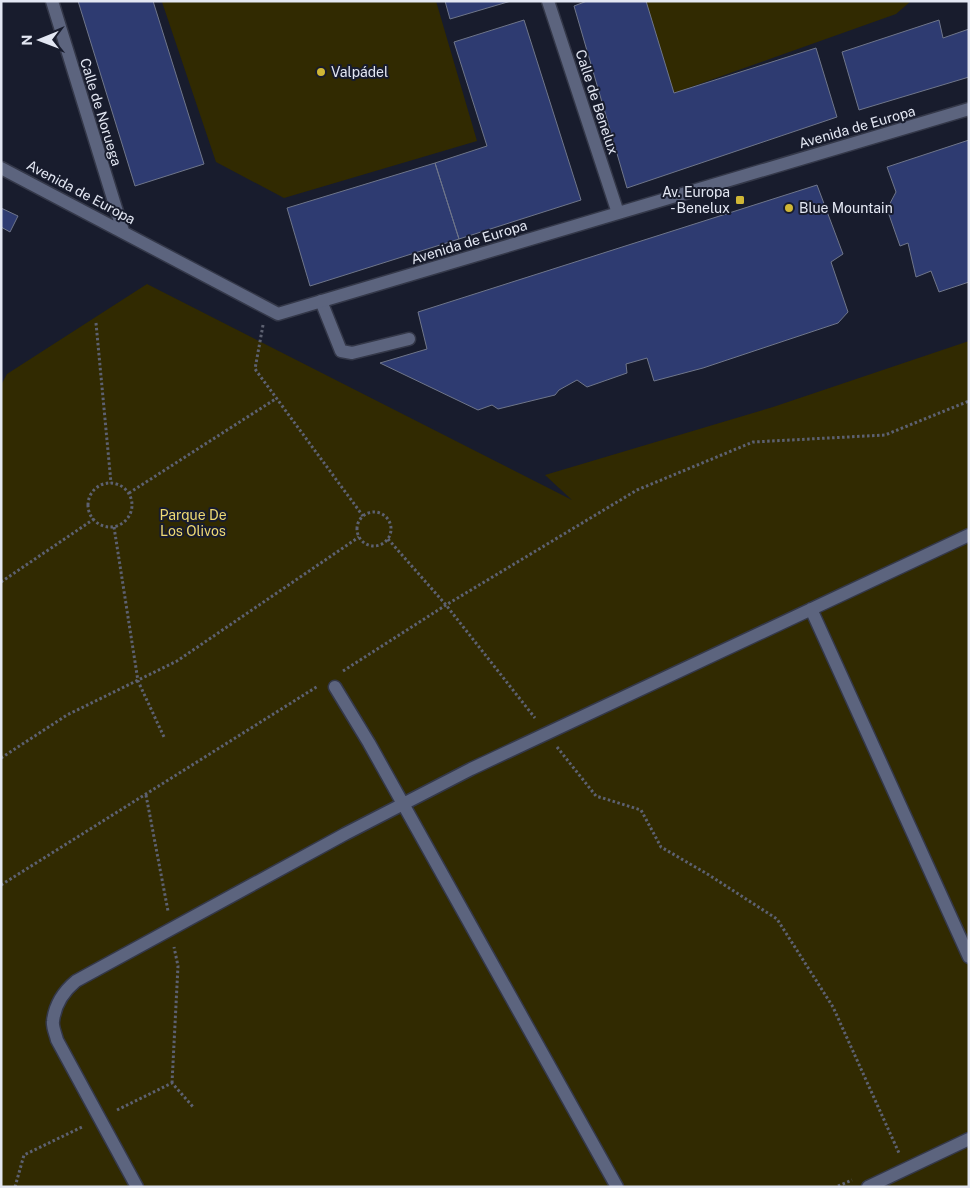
<svg xmlns="http://www.w3.org/2000/svg" width="970" height="1188" font-family="'Public Sans',sans-serif">
<style>
.green{fill:#312a01}
.building{fill:#2e3b71;stroke:#6f768a}
.lines{fill:none;stroke-linecap:round;stroke-linejoin:round}
.service-casing{stroke:#343849;stroke-width:15}
.minor-casing{stroke:#343849;stroke-width:15}
.path{stroke:#5d6171;stroke-width:3;stroke-dasharray:2.5 2.5;stroke-linecap:butt}
.service{stroke:#5c647e;stroke-width:12}
.minor{stroke:#5c647e;stroke-width:12}
.poi-dot{fill:#d0b736;stroke:#181c2d;stroke-width:2}
.labels{text-anchor:middle;dominant-baseline:central;stroke-width:4;stroke-linejoin:round;paint-order:stroke}
.poi-label{font-size:14px;fill:#e3e7f3;stroke:#181c2d;text-anchor:start}
.street-label{font-size:14px;fill:#e3e7f3;stroke:#181c2d}
.park-label{font-size:14px;fill:#eed973;stroke:#181c2d}
</style>
<rect width="100%" height="100%" fill="#181c2d"/>
<path class="green" d="M166 1H436L477 141 284 198 216 162 162 2Z
M646 1H911L896 14 674 93Z
M147 284 572 500 545 475 773 407 969 341V1187H1V385L7 374Z"/>
<path class="building" d="M78 1H153L204 164 135 186Z
M445 1H511L450 19Z
M587 1H646L674 93 816 48 837 117 627 188 574 6Z
M524 20 581 200 459 239 435 163 487 146 454 42Z
M939 20 943 38 969 29V77L859 110 842 52Z
M969 140V282L939 292 931 271 916 277 908 243 900 246 887 209 896 192 887 167Z
M435 163 459 239 310 286 287 208Z
M817 185 843 254 831 262 848 312 838 323 703 368 654 381 647 358 626 364 627 373 587 387 577 380 559 390 555 395 498 409 492 405 478 410 380 363 427 349 418 312Z
M1 208 18 216 10 232 1 227Z"/>
<g class="lines">
<g class="service-casing">
<path id="service" d="M321 301 341 351 352 353 409 339"/>
</g>
<g class="minor-casing">
<path id="minor" d="M52 1 123 231
M548 1 618 213
M1 168 278 314 969 109
M811 609 969 957
M335 687 369 743 617 1187
M137 1187 57 1040C56 1035 52 1027 53 1021 55 1004 64 991 76 981L345 834 471 769 969 535
M868 1187 969 1139"/>
</g>
<path class="path" d="M96 323 111 483
M263 325 255 369 363 516
M88 505a22 22 0 1 1 44 0a22 22 0 1 1-44 0Z
M129 493 277 398
M357 529a17 17 0 1 1 34 0a17 17 0 1 1-34 0Z
M114 527 138 681 164 737
M388 539 446 605 535 718
M1 582 94 519
M343 671 446 605 637 490 753 442 885 435 969 401
M557 747 596 796 641 810 661 847 709 875 777 919 833 1007 899 1153
M1 758 67 715 177 661 359 537
M146 795 168 911
M1 885 318 686
M172 1083 178 966 174 947
M117 1110 172 1083 194 1108
M838 1186 852 1180
M15 1187 24 1155 84 1126"/>
<use href="#service" class="service"/>
<use href="#minor" class="minor"/>
</g>
<g class="poi-dot">
<circle cx="321" cy="72" r="5"/>
<rect x="735" y="195" width="10" height="10" rx="2.5"/>
<circle cx="789" cy="208" r="5"/>
</g>
<g class="labels">
<g class="poi-label">
<text x="331" y="72">Valpádel</text>
<text x="730" y="192" text-anchor="end">Av. Europa<tspan x="730" dy="16">- Benelux</tspan></text>
<text x="799" y="208">Blue Mountain</text>
</g>
<g class="street-label">
<text transform="translate(597 102) rotate(72)">Calle de Benelux</text>
<text transform="translate(101 112) rotate(73)">Calle de Noruega</text>
<text transform="translate(857 127) rotate(-16)">Avenida de Europa</text>
<text transform="translate(81 192) rotate(28)">Avenida de Europa</text>
<text transform="translate(469 242) rotate(-17)">Avenida de Europa</text>
</g>
<g class="park-label">
<text x="193" y="515">Parque De<tspan x="193" dy="16">Los Olivos</tspan></text>
</g>
</g>
<rect width="970" height="1188" fill="none" stroke="#e3e7f3" stroke-width="5"/>
<g transform="translate(40 40) rotate(269)" stroke="#181c2d" stroke-width="4" paint-order="stroke">
<path d="M0-4L9 19L0 12L-9 19Z" fill="#e3e7f3"/>
<text y="-8" font-size="14" font-weight="bold" text-anchor="middle" fill="#e3e7f3">N</text>
</g>
</svg>
